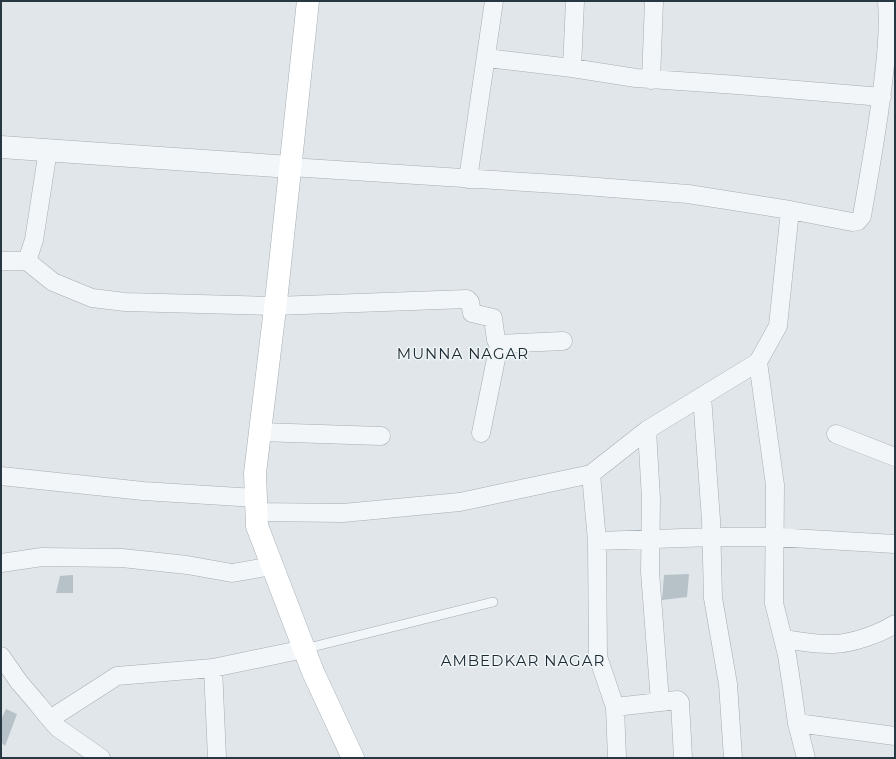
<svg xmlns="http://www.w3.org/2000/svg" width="896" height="759" font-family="Montserrat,sans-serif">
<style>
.building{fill:#b7c1c8}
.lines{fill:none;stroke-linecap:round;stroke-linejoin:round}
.service-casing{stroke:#a5aeb5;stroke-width:10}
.minor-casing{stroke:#a5aeb5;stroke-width:19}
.tertiary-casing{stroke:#a5aeb5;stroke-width:23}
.secondary-casing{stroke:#a5aeb5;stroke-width:23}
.service{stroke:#f3f6f8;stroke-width:9}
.minor{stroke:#f3f6f8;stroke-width:18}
.tertiary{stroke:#f3f6f8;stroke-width:22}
.secondary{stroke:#fff;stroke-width:22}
.labels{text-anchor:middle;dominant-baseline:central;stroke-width:3;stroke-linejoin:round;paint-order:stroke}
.neighbourhood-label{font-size:15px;letter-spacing:1px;fill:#1a2933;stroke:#f0f5f7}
</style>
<rect width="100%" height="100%" fill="#e0e6ea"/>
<path class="building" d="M689 574 687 597 662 600 664 575Z
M73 575V593H56L60 576Z
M6 709 17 714 5 746 1 742V720Z"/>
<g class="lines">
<g class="service-casing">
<path id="service" d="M304 649 493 602"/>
</g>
<g class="minor-casing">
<path id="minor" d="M487 58 572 68 636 78 737 85 882 97
M572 68 575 1
M651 80 654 1
M290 167 572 185 688 194 790 210
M468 179 494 1
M1 261H27L34 240 48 150
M27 261 53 282 92 298 125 302 275 306 467 299 470 302 472 313 493 318 496 340 499 344 563 341
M758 362 775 485 774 603 787 655 792 688 797 723
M702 396 711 520 713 598 728 684 733 758
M647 430 651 499 650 572 660 702
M260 432 381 436
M481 433 499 344
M836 434 895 457
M591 474 597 541 598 657 615 707 678 700 680 702 683 758
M1 476 143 491 256 498
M256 512 343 513 460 502 591 474 647 430 758 362 778 326 790 210 852 222 858 221 862 216C870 169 879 122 884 74 887 50 889 26 887 1
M597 541 712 537H775L895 544
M1 563 42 557 122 558 187 565 232 573 272 566
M783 639C799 641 816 645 833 644 850 644 880 634 895 624
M1 656 19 682 37 703 50 719 117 676 213 668 304 649
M213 668 217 758
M615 707 617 758
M50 719 58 728 101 758
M806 758 797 723 895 736"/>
</g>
<g class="tertiary-casing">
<path id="tertiary" d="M1 147 290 167"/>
</g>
<g class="secondary-casing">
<path id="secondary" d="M308 1 277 292 255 473 257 526 313 672 353 758"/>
</g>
<use href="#service" class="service"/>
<use href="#minor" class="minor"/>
<use href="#tertiary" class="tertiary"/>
<use href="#secondary" class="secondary"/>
</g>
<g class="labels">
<g class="neighbourhood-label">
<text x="463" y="353">MUNNA NAGAR</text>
<text x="523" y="660">AMBEDKAR NAGAR</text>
</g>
</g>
<rect width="896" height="759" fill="none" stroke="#283843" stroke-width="4"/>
</svg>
